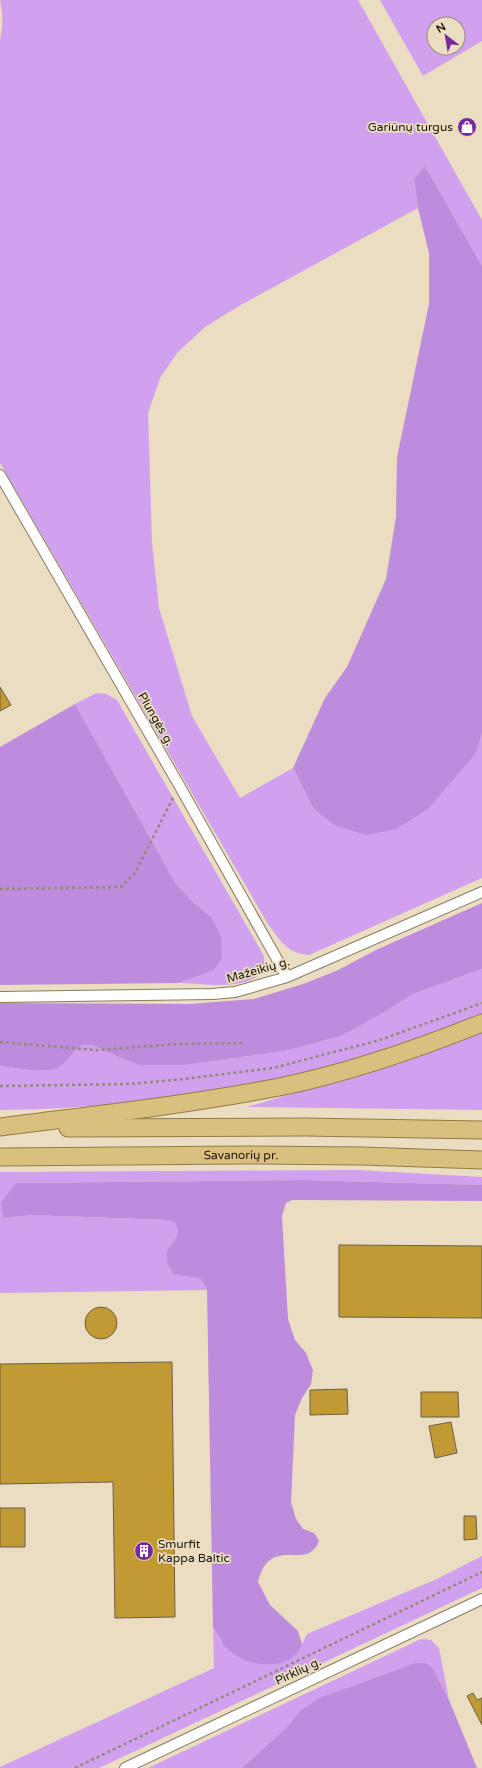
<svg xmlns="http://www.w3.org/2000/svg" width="482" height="1768" font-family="'Varela Round',sans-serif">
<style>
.green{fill:#d1a1ef;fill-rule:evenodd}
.forest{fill:#be8cdc}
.building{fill:#c19a33;stroke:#6a5f46}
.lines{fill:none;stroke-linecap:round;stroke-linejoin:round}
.minor-casing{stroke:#877c62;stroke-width:12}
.trunk-casing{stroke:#927b43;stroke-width:19}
.path{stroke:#938a75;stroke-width:2.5;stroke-dasharray:3 3;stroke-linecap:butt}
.minor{stroke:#fff;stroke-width:10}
.trunk{stroke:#dac07f;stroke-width:17}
.labels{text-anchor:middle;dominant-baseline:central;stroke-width:3.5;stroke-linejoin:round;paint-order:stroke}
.poi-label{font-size:12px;fill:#1c180e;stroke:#eaddc1;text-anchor:end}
.street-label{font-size:12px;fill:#1c180e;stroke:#eaddc1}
</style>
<rect width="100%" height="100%" fill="#eaddc1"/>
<path class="green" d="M0 0H358L482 220V266L425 166 414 179 418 208 239 306 205 327 177 353 160 378 148 413 152 542 159 608 192 716 240 798 293 768 313 808 476 753 482 733V878L309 955C286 953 281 941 268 924L0 463V40C3 27 3 13 0 0Z
M380 0H482V41L423 76ZM434 24H458V48H434Z
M96 693 106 694 117 700 264 956C264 959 265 965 264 968 253 993 200 983 178 983L213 971 211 917 194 903 176 884 75 704Z
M482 969V1016C427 1037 372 1058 315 1071 213 1095 105 1109 0 1110V1066C9 1067 44 1072 50 1070 63 1067 72 1053 82 1045H93L123 1059 141 1065H185L285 1051 341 1036 383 1013 413 994Z
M482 1032V1110L247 1107 425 1054Z
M357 1170 482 1177V1185L303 1180 16 1183 4 1218 32 1215 167 1220 175 1223 178 1229 176 1238 167 1250V1263L173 1274 201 1279 207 1290 0 1293V1172Z
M482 1556V1588L99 1768H0V1767L214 1668 213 1627 221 1642 302 1644 307 1634 437 1579Z
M421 1639 431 1640 439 1648 449 1700 434 1670 415 1663 319 1698 301 1710 287 1727 242 1768H148Z"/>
<path class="forest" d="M425 166 482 266V733L476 753 428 809 396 829 367 835 336 826 313 808 293 768 325 698 347 667 386 579 396 517 397 457 429 304V253L418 208 414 179Z
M75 704 176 884 194 903 211 917 221 936 222 958 213 971 178 983 0 985V747Z
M482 903V969L413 994 383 1013 341 1036 285 1051 185 1065H140L123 1059 93 1045H82C73 1051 68 1061 59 1067 49 1075 13 1067 0 1066V1003L189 1004 254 999 303 984 336 971 378 949Z
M303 1180 482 1185V1201L292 1200 286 1203 282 1216 288 1319 295 1340 306 1353 313 1370 311 1384 302 1398 295 1415 291 1502 296 1519 303 1529 314 1533 319 1541C307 1573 270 1533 258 1582L270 1605 298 1631 302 1644C300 1648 297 1654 293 1657 277 1669 249 1665 234 1654 224 1648 219 1637 213 1627L207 1290 201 1279 173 1274 167 1263V1250L176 1238 178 1230 175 1223 167 1220 32 1215 3 1218 1 1203 16 1183Z
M415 1663H426L434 1670 449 1700 477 1768H242L287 1727 301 1710 319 1698Z"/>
<path class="building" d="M0 687 11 705 0 711Z
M339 1245 482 1246V1318L339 1317Z
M85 1323a16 16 0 1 1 32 0a16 16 0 1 1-32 0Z
M172 1362 175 1617 115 1618 113 1482 0 1484V1364Z
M347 1389 348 1414 310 1415V1390Z
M421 1392H458L459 1417H421Z
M451 1422 457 1453 435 1458 429 1426Z
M0 1508H25V1547H0Z
M464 1516H476L477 1539 464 1540Z
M473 1693 477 1700 482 1698V1725L467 1696Z"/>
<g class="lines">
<g class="minor-casing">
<path id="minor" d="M0 475 179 785 287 977
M0 997 212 994 235 992 287 977 482 892
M125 1768 482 1599"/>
</g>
<g class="trunk-casing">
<g id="trunk">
<path d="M0 1127C93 1115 187 1105 279 1087 348 1073 417 1049 482 1023"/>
<path d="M68 1128 305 1127 482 1130"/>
<path id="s1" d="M0 1157 244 1155 362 1156 482 1160"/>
</g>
</g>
<path class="path" d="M0 889 121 887 135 873 173 798
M0 1042 97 1050 178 1044 245 1043
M0 1086 130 1084 184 1079 273 1068 380 1040 482 1003
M75 1768 482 1572"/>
<use href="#minor" class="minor"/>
<use href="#trunk" class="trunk"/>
</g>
<defs>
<g id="shop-disc" transform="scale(1)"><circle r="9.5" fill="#772a9c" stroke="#eaddc1"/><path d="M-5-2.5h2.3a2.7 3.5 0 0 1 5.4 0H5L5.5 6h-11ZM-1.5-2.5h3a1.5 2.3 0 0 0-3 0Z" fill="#fff"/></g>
<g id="building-disc" transform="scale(1)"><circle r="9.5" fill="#772a9c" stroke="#eaddc1"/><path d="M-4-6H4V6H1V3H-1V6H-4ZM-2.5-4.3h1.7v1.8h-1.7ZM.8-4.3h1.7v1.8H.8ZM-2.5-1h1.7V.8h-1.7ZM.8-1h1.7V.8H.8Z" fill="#fff"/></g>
</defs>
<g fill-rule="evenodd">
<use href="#shop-disc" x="467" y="127"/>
<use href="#building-disc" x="144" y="1551"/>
</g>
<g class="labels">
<g class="poi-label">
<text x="453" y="127">Gariūnų turgus</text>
<text x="158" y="1544" text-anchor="start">Smurfit<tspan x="158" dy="14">Kappa Baltic</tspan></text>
</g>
<g class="street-label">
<text transform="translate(156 719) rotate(60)">Plungės g.</text>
<text transform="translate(258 970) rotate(-16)">Mažeikių g.</text>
<text stroke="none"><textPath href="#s1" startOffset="241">Savanorių pr.</textPath></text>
<text transform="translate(298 1671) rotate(-25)">Pirklių g.</text>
</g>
</g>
<g transform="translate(446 36) rotate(329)"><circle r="19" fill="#eaddc1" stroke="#988e79"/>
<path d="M0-3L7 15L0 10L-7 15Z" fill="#772a9c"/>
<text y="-6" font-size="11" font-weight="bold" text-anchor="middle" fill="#1c180e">N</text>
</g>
</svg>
